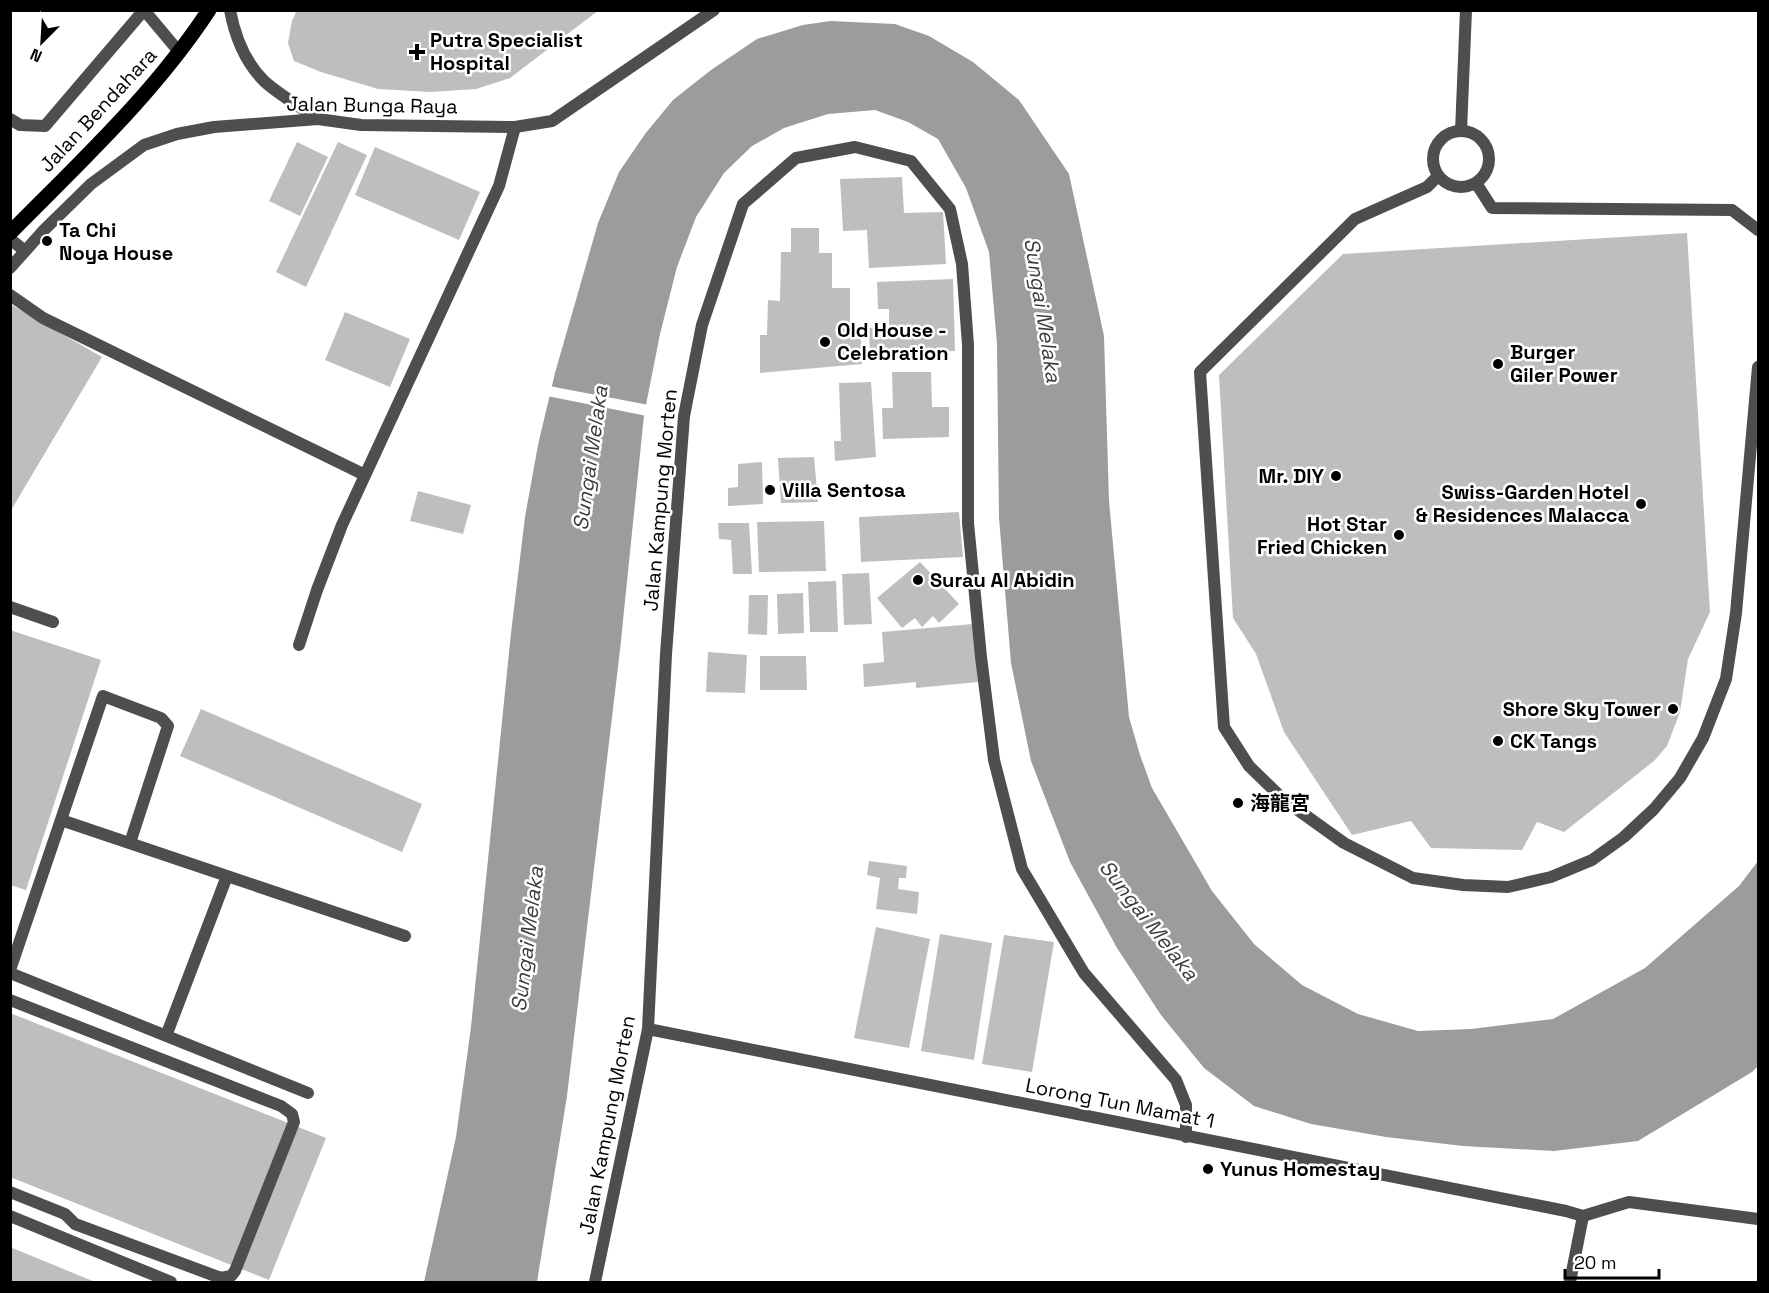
<svg xmlns="http://www.w3.org/2000/svg" width="1769" height="1293" font-family="'Space Grotesk','Noto Sans SC',sans-serif">
<style>
.water{fill:#9c9c9c}
.pier{fill:#fff}
.building{fill:#bebebe}
.lines{fill:none;stroke-linecap:round;stroke-linejoin:round}
.service{stroke:#4e4e4e;stroke-width:12}
.minor{stroke:#4e4e4e;stroke-width:12}
.tertiary{stroke:#4e4e4e;stroke-width:12}
.primary{stroke:#000;stroke-width:15}
.poi-dot{fill:#000;stroke:#fff;stroke-width:2}
.labels{text-anchor:middle;dominant-baseline:central;stroke-width:5;stroke-linejoin:round;paint-order:stroke}
.poi-label{font-size:20px;font-weight:bold;fill:#000;stroke:#fff;text-anchor:start}
.street-label{font-size:20px;fill:#000;stroke:#fff}
.water-label{font-size:21px;font-style:italic;fill:#3d3d3d;stroke:#fff}
</style>
<rect width="100%" height="100%" fill="#fff"/>
<path class="water" d="M830 21 895 24 929 36 973 62 1019 100 1069 174 1104 336 1109 501 1129 717 1140 755 1152 788 1212 891 1254 944 1302 985 1358 1014 1418 1031 1471 1029 1553 1019 1645 968 1739 886 1758 861V1066L1752 1072 1638 1141 1554 1151 1463 1146 1386 1137 1311 1124 1254 1106 1204 1068 1161 1015 1117 948 1070 862 1031 761 1011 663 999 518 997 344 989 252 966 188 938 139 908 122 875 110 828 114 784 128 752 146 724 173 696 217 677 267 660 334 644 415 620 650 567 1096 537 1282H424L456 1137 471 1027 511 633 525 517 538 445 555 373 598 223 619 172 645 134 673 100 711 70 757 39 803 25Z"/>
<path class="pier" d="M549 386 649 405 647 416 547 396Z"/>
<path class="building" d="M297 10H599L510 78 476 89 430 92 378 89 321 72 294 61 288 43 292 21Z
M297 142 328 157 300 216 269 201Z
M338 142 367 155 306 287 276 272Z
M375 147 480 192 459 240 355 195Z
M902 177 904 213 943 212 946 264 869 268 867 230 843 231 840 179Z
M791 228H819V253H832V288H850V339H861L862 364 760 373V335H767L768 300 780 301 781 252H791Z
M1687 233 1710 612 1688 659 1680 712 1667 746 1654 761 1564 832 1537 822 1522 850 1431 848 1411 821 1352 835 1284 732 1256 654 1233 618 1219 375 1343 254Z
M953 279 955 351 870 354 869 328 889 327V309H878L877 282Z
M10 304 102 357 10 512Z
M345 312 410 339 390 387 325 360Z
M892 372H931L932 407H949V437L883 439 882 408H893Z
M871 382 876 457 835 461 834 441H841L839 383Z
M814 457 818 502 781 503 778 458Z
M762 462 763 504 728 506V488L738 487V464Z
M418 491 471 505 463 534 410 521Z
M959 512 963 557 861 562 859 517Z
M824 521 826 571 759 572 757 522Z
M718 523H749L752 574H733L731 540 719 539Z
M920 562 959 604 939 623 933 616 922 627 915 618 902 628 877 598Z
M869 573 872 624 844 625 842 574Z
M836 581 838 632H810L808 582Z
M803 593 804 633 778 634 777 594Z
M749 595H768L767 635 748 634Z
M973 624 978 682 916 688V682L864 687 863 664 884 662 882 632Z
M10 630 101 660 26 890 10 885Z
M708 652 747 655 745 693 706 692Z
M760 656H806L807 690H760Z
M201 709 422 804 402 852 180 756Z
M869 861 907 866 906 878H899L898 889 919 892 917 914 876 909 880 878 867 875Z
M876 927 930 939 909 1048 854 1038Z
M940 934 992 943 974 1060 921 1051Z
M1004 935 1054 942 1032 1072 982 1064Z
M10 1013 326 1138 269 1280 10 1177Z
M10 1247 95 1282H10Z"/>
<g class="lines">
<path class="service" d="M144 10 180 53
M10 119 20 125 45 126 144 10
M10 295 43 318 365 475
M10 607 53 622
M299 645 317 590 342 525 499 186 515 127
M61 820 405 936
M10 970 103 696 161 718 168 726 130 843
M10 973 308 1093
M10 1000 281 1106 292 1114 294 1122 235 1271 231 1276 221 1278 75 1224 65 1214 10 1192
M166 1036 227 876
M10 1216 171 1282"/>
<path class="minor" d="M1433 159a28 28 0 1 1 56 0a28 28 0 1 1-56 0Z
M1461 131 1466 10
M1438 176 1427 187 1355 219 1200 372 1224 727 1249 766 1284 800 1344 843 1413 878 1463 885 1508 887 1551 877 1592 860 1624 837 1654 809 1680 778 1703 738 1726 679 1736 613 1758 367
M1476 183 1492 208 1732 210 1758 230
M10 239 25 251
M648 1029 1566 1211 1583 1216
M1583 1216 1629 1202 1758 1219
M595 1282 648 1029 666 654 684 416 702 325 743 204 796 158 855 147 911 161 950 209 962 264 968 345V523L981 657 994 760 1022 869 1084 973 1176 1080 1186 1105V1137
M1570 1282 1583 1216"/>
<path class="tertiary" d="M230 10C235 37 245 62 264 81 278 94 302 108 318 119
M10 268 44 230 91 184 144 145 177 134 214 127 318 119 361 125 515 127 552 121 714 10"/>
<path class="primary" d="M10 233C80 162 154 94 209 10"/>
</g>
<g class="poi-dot">
<path d="M414 43h6v6h6v6h-6v6h-6v-6h-6v-6h6z"/>
<circle cx="47" cy="241" r="6"/>
<circle cx="825" cy="342" r="6"/>
<circle cx="1498" cy="364" r="6"/>
<circle cx="1336" cy="476" r="6"/>
<circle cx="770" cy="490" r="6"/>
<circle cx="1641" cy="504" r="6"/>
<circle cx="1399" cy="535" r="6"/>
<circle cx="918" cy="580" r="6"/>
<circle cx="1673" cy="709" r="6"/>
<circle cx="1498" cy="741" r="6"/>
<circle cx="1238" cy="803" r="6"/>
<circle cx="1208" cy="1169" r="6"/>
</g>
<g class="labels">
<g class="poi-label">
<text x="430" y="40">Putra Specialist<tspan x="430" dy="23">Hospital</tspan></text>
<text x="59" y="230">Ta Chi<tspan x="59" dy="23">Noya House</tspan></text>
<text x="837" y="330">Old House -<tspan x="837" dy="23">Celebration</tspan></text>
<text x="1510" y="352">Burger<tspan x="1510" dy="23">Giler Power</tspan></text>
<text x="1324" y="476" text-anchor="end">Mr. DIY</text>
<text x="782" y="490">Villa Sentosa</text>
<text x="1629" y="492" text-anchor="end">Swiss-Garden Hotel<tspan x="1629" dy="23">&amp; Residences Malacca</tspan></text>
<text x="1387" y="524" text-anchor="end">Hot Star<tspan x="1387" dy="23">Fried Chicken</tspan></text>
<text x="930" y="580">Surau Al Abidin</text>
<text x="1661" y="709" text-anchor="end">Shore Sky Tower</text>
<text x="1510" y="741">CK Tangs</text>
<text x="1250" y="803">海龍宮</text>
<text x="1220" y="1169">Yunus Homestay</text>
</g>
<g class="street-label">
<text transform="translate(372 105) rotate(1)">Jalan Bunga Raya</text>
<text transform="translate(98 110) rotate(-47)">Jalan Bendahara</text>
<text transform="translate(660 500) rotate(-85)">Jalan Kampung Morten</text>
<text transform="translate(1120 1103) rotate(11)">Lorong Tun Mamat 1</text>
<text transform="translate(607 1125) rotate(-79)">Jalan Kampung Morten</text>
</g>
<g class="water-label">
<text transform="translate(1043 310) rotate(81)">Sungai Melaka</text>
<text transform="translate(590 458) rotate(-82)">Sungai Melaka</text>
<text transform="translate(1149 920) rotate(52)">Sungai Melaka</text>
<text transform="translate(527 939) rotate(-83)">Sungai Melaka</text>
</g>
</g>
<rect width="1769" height="1293" fill="none" stroke="#000000" stroke-width="24"/>
<g transform="translate(42 42) rotate(204)" stroke="#ffffff" stroke-width="4.5" paint-order="stroke">
<path d="M0-4.5L10 22L0 15L-10 22Z" fill="#000000"/>
<text y="-9" font-size="16" font-weight="bold" text-anchor="middle" fill="#000000">N</text>
</g>
<path d="M1565 1269v9h94v-9" fill="none" stroke="#000000" stroke-width="3"/>
<text x="1574" y="1269" font-size="18" fill="#000000" stroke="#ffffff" stroke-width="4.5" paint-order="stroke">20 m</text>
</svg>
